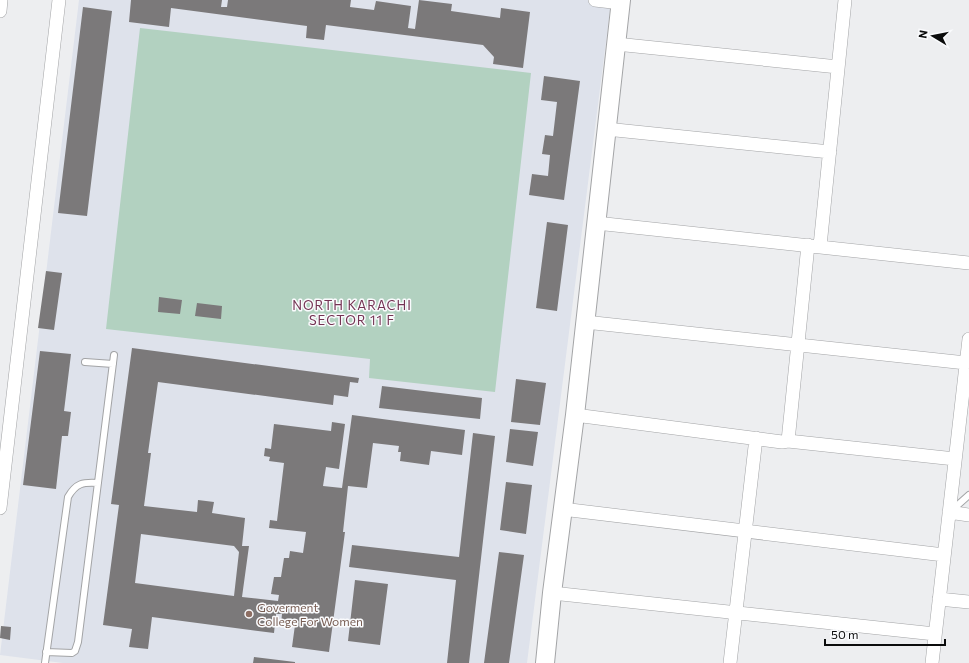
<svg xmlns="http://www.w3.org/2000/svg" width="969" height="663" font-family="Commissioner,sans-serif">
<style>
.built{fill:#dee2eb}
.green{fill:#b2d1c0}
.building{fill:#7b797a;fill-rule:evenodd}
.lines{fill:none;stroke-linecap:round;stroke-linejoin:round}
.lane-casing{stroke:#a3a4a6;stroke-width:8}
.street-casing{stroke:#a3a4a6;stroke-width:14}
.secondary-casing{stroke:#a3a4a6;stroke-width:20}
.lane{stroke:#fff;stroke-width:6}
.street{stroke:#fff;stroke-width:13}
.secondary{stroke:#fff;stroke-width:18}
.education-dot{fill:#8d6e63;stroke:#fafbfd;stroke-width:1.5}
.labels{text-anchor:middle;dominant-baseline:central;stroke-width:3;stroke-linejoin:round;paint-order:stroke}
.education-label{font-size:12px;fill:#785e54;stroke:#fafbfd;text-anchor:start}
.neighbourhood-label{font-size:13px;letter-spacing:1px;fill:#743353;stroke:#fafbfd}
</style>
<rect width="100%" height="100%" fill="#edeef0"/>
<path class="built" d="M79 0H595L611 2 527 663H63L0 655Z"/>
<path class="green" d="M140 28 531 73 495 392 369 378 370 359 106 329Z"/>
<path class="building" d="M131 0H222L221 7H227L228 0H351L350 7 374 10 376 1 411 6 408 28 415 29 419 0 452 4 451 11 500 18 501 8 530 12 523 68 493 64 494 57 483 45 326 25 324 40 306 38 307 26 171 8 169 27 129 22Z
M83 7 112 11 87 216 58 213Z
M544 76 580 81 564 200 529 195 532 174 548 176 550 155 542 154 545 135 553 136 557 102 541 100Z
M547 222 568 225 557 311 536 308Z
M46 271 62 273 54 330 38 328Z
M159 297 182 300 180 314 158 312Z
M197 303 222 306 221 319 195 316Z
M132 348 359 378 358 383 350 382 348 397 334 395 333 405 158 382 148 453H151L144 506 197 512 198 500 214 502 212 513 245 518 242 546H249L242 597 278 601 279 595 271 594 274 577H281L284 558H289L290 551 303 553 306 532 269 528 270 520 277 521 284 463 269 461 270 457 264 456 265 448 271 449 274 424 331 431 332 422 345 424 339 469 326 467 323 486 342 488 352 415 465 430 462 455 431 451 429 465 400 461 401 452H398L399 446 373 443 367 488 348 486 343 532H345L329 652 292 647 295 625 281 624 282 614H276L274 633 152 617 148 649 129 647 132 629 103 625 119 505 111 504ZM141 534 234 546 239 552 234 596 135 583Z
M40 351 71 354 64 411 71 412 68 436H62L56 489 23 485Z
M516 379 546 383 540 425 511 422Z
M382 386 482 398 480 419 379 408Z
M510 429 538 432 533 466 506 462Z
M473 433 495 436 469 663H447L456 580 349 567 352 545 459 557Z
M506 482 532 485 526 534 500 530Z
M499 552 524 555 509 663H484Z
M355 580 388 584 380 645 348 641Z
M1 626 11 627 10 640 0 638Z
M254 657 295 662V663H253Z"/>
<g class="lines">
<g class="lane-casing">
<path id="lane" d="M85 362 113 364
M951 511 969 495
M46 652 72 653 75 651 78 642 114 355
M45 663 68 497C76 483 83 482 98 483"/>
</g>
<g class="street-casing">
<path id="street" d="M595 0 621 3
M0 11 1 0
M616 44 838 67
M606 129 830 152
M596 223 969 263
M820 246 845 0
M585 322 966 363
M575 415 782 442 788 441 808 245
M788 441 955 459
M0 508 59 0
M562 509 944 555
M949 512 969 515
M552 593 935 634
M939 599 969 602
M730 663 756 438
M932 663 969 339"/>
</g>
<g class="secondary-casing">
<path id="secondary" d="M545 663 552 593 575 415 621 0"/>
</g>
<use href="#lane" class="lane"/>
<use href="#street" class="street"/>
<use href="#secondary" class="secondary"/>
</g>
<circle class="education-dot" cx="249" cy="614" r="4"/>
<g class="labels">
<g class="education-label">
<text x="257" y="607">Goverment<tspan x="257" dy="14">College For Women</tspan></text>
</g>
<g class="neighbourhood-label">
<text x="352" y="305">NORTH KARACHI<tspan x="352" dy="15">SECTOR 11 F</tspan></text>
</g>
</g>
<g transform="translate(933 36) rotate(280)" stroke="#fafbfd" stroke-width="3" paint-order="stroke">
<path d="M0-3L7 15L0 10L-7 15Z" fill="#0b0c0c"/>
<text y="-6" font-size="11" font-weight="bold" text-anchor="middle" fill="#0b0c0c">N</text>
</g>
<path d="M825 639v6h120v-6" fill="none" stroke="#0b0c0c" stroke-width="2"/>
<text x="831" y="639" font-size="12" fill="#0b0c0c" stroke="#fafbfd" stroke-width="3" paint-order="stroke">50 m</text>
</svg>
